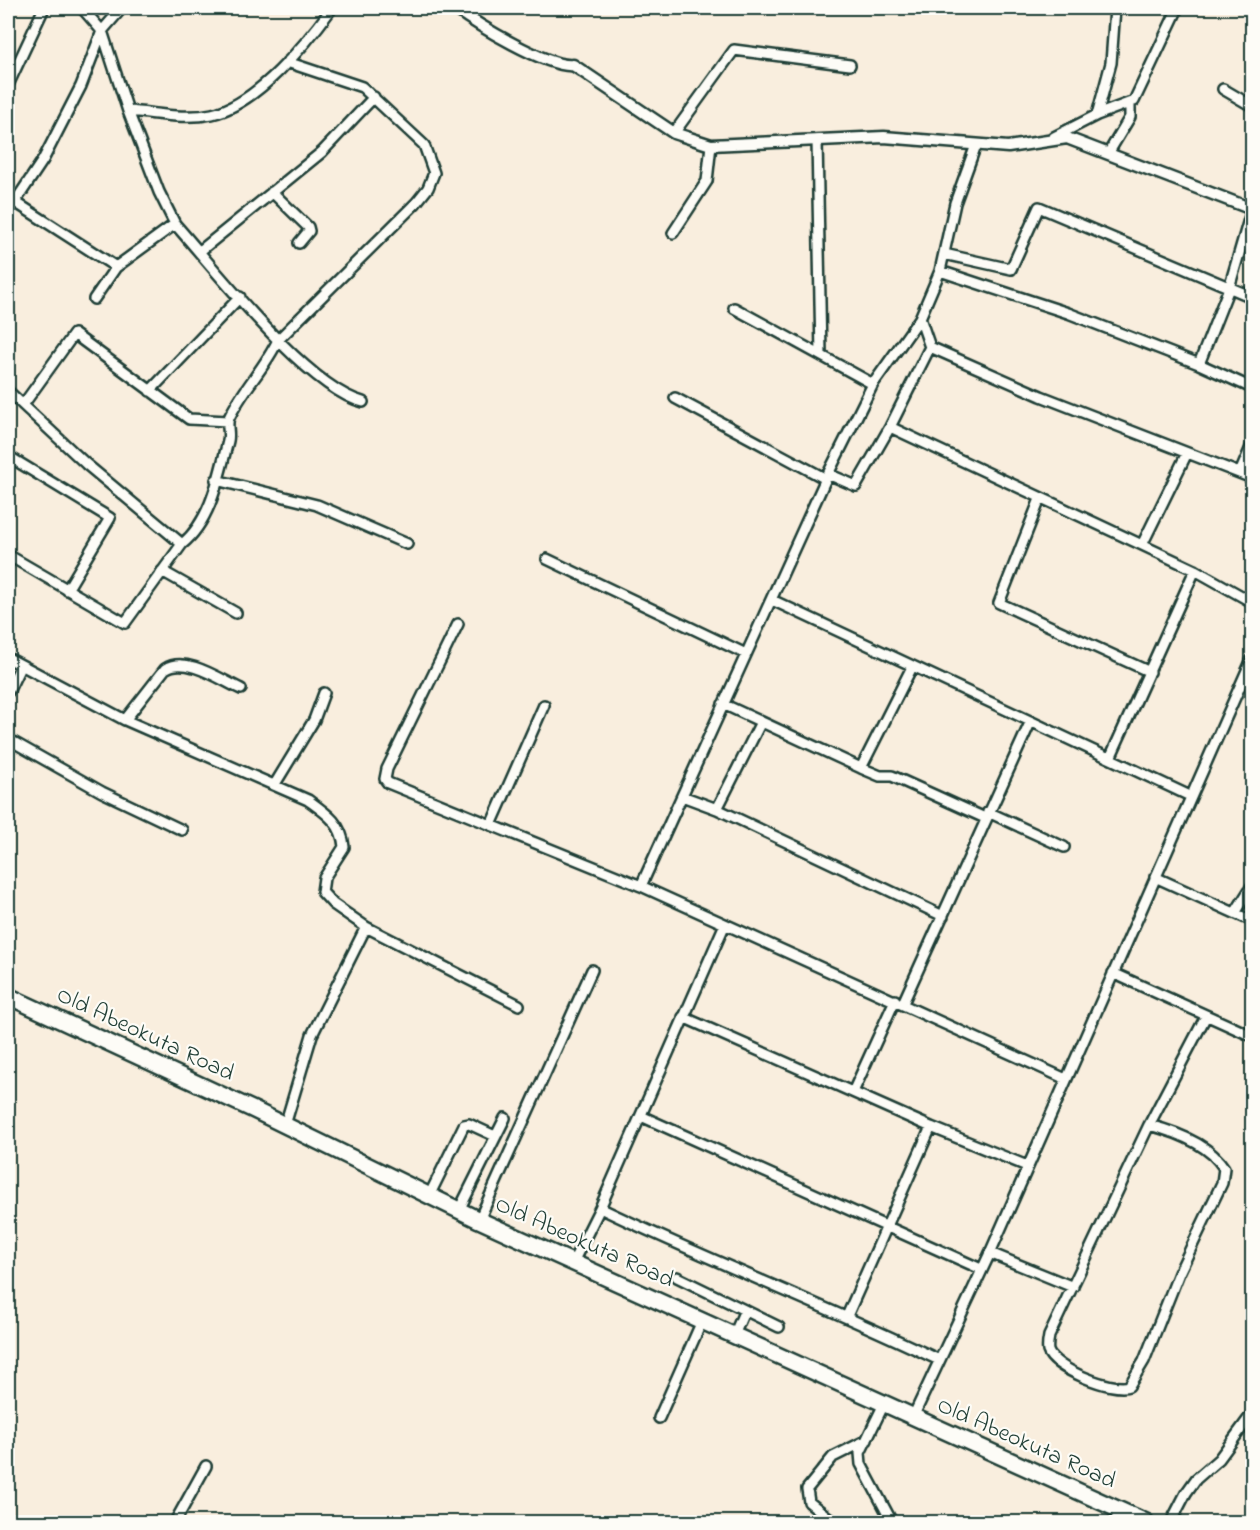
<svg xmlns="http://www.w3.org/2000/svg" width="1260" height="1530" font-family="'Indie Flower',sans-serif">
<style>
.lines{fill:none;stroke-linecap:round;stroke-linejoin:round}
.minor-casing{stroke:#1f3d34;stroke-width:14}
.tertiary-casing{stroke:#1f3d34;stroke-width:15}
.trunk-casing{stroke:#1f3d34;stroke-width:20}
.minor{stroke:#fdfcf7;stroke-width:9}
.tertiary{stroke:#fdfcf7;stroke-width:10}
.trunk{stroke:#fdfcf7;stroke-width:15}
.labels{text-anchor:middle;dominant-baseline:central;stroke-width:4.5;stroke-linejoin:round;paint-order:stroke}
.street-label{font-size:24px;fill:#1f3d34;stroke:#fdfcf7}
</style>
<rect width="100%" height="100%" fill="#f9eede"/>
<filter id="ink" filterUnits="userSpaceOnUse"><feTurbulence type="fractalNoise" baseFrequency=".0167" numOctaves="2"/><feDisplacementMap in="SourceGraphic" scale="12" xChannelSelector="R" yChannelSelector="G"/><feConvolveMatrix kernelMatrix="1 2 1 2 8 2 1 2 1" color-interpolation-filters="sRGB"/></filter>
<g filter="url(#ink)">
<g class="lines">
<g class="minor-casing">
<path id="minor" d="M82 8 102 31 128 111 159 192 175 224 116 267 94 299
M8 85 44 8
M1223 89 1252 106
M128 111C156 113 184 120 212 114 257 104 306 44 332 8
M1097 115 1134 101 1178 8
M674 133 734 50 850 65
M1054 137 1097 115 1111 63 1115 8
M817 140 821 355
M1109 152 1130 117V104
M272 192 308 227 309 231 299 243
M175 224C215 269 307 388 363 402
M673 233 707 181 711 145
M200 251 322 152 374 97
M944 254 1011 269 1039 207 1252 297
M116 267 15 202 43 160 81 86 102 31 122 8
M940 271 1068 313 1199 364 1229 288 1252 209
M734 308 873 384
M930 347 1041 396 1252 478
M1199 364 1252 388
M8 391 86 464 182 544
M150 391 240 297
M675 398 826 479
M23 405 74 334 189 419 228 421
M890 427 1142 545
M1187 453 1142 545 1195 570 1252 602
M8 456 110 518 67 590
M1240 473 1252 445
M828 474 856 486 890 427 930 347 920 318
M216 480 317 505 407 544
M1040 499 999 603 1150 672
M8 555 125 623 182 544C211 521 219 476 228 441 230 433 226 425 229 418 242 390 265 368 278 340L416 203 428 188 434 173 424 145 362 87 287 62
M547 559 746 654
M162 571 236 613
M772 600 1190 796
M458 624 387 769 385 779 388 783 641 886 1066 1079
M8 658 125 720 308 800C326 813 342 823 344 847L324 878 322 892 333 904 366 927
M8 692 21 665
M723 704 861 768 880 776H892L985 818
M125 720 165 669C186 655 221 680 241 689
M8 739 102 792 182 830
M1110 758 1195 570
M861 768 912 667
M275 784 314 720 324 693
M682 796 717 809 943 916
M717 809 761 722
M988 812 1064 847
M491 825 544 705
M1155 877 1252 921
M641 886 828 474 873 384 920 318 940 271 955 203 976 145
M1235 913 1252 886
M725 924 600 1208C712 1262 827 1306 939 1360
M1113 973 1252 1036
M903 1003 1030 723
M683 1017 931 1127 1027 1166
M853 1092 895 1000
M641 1116 981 1269
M285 1125 312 1035 366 927 519 1005
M1149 1125C1176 1132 1209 1144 1224 1168L1222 1183 1179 1273 1144 1361 1129 1386C1113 1392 1054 1369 1048 1351 1047 1346 1048 1341 1049 1336L1149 1125 1206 1016
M429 1196 464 1125 469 1124 495 1136
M459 1210 505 1118
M479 1220 592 970
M990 1253 1073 1287
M573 1262 600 1208
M677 1277 779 1327
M847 1316 931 1127
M734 1335 744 1312
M884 1404 860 1453 861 1464 892 1522
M913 1417 990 1253 1252 659
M659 1418 702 1321
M175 1522 206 1466
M834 1522 809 1502 807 1489 833 1457 867 1440
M1171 1522 1186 1493 1196 1479 1219 1459 1252 1414"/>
</g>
<g class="tertiary-casing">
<path id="tertiary" d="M455 8C476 24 548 68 573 65L674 133 711 145 884 137 1008 147 1067 138 1252 209
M1115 1522 1121 1511"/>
</g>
<g class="trunk-casing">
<path id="trunk" d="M8 996 254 1110 479 1220 1146 1522"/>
</g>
<use href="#minor" class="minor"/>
<use href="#tertiary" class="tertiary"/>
<use href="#trunk" class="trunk"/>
</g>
</g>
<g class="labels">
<g class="street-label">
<text transform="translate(145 1035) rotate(25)">Old Abeokuta Road</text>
<text transform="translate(584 1243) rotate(24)">Old Abeokuta Road</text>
<text transform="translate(1026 1444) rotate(24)">Old Abeokuta Road</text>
</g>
</g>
<rect width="1260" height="1530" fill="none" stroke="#fdfcf7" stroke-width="30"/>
<rect x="15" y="15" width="1230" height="1500" fill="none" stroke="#1f3d34" stroke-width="2" filter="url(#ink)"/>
</svg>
